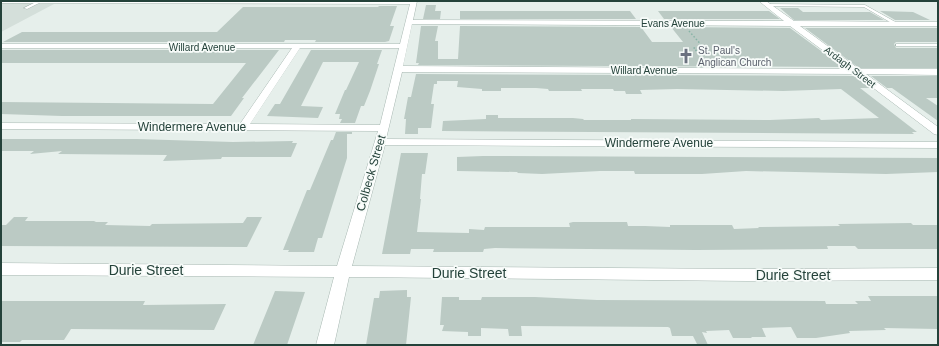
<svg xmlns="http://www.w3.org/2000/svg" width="939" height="346" font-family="Arial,sans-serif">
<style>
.built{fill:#d4dfda}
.building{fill:#bbcac4}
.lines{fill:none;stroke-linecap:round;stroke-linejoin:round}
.lane-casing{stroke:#a8b8b2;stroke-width:1}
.street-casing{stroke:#a8b8b2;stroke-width:1}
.path-far1{stroke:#86b3a5;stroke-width:1.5;stroke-dasharray:1.5 2;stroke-linecap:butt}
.path{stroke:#86b3a5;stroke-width:2;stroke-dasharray:1.5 2.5;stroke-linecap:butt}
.lane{fill:#fff;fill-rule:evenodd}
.street{fill:#fff;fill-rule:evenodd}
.labels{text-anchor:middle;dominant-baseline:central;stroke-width:3.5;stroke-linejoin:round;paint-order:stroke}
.far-street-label{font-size:10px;fill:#24423a;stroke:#f7fbf9}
.far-worship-label{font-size:10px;fill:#5b616d;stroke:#f7fbf9;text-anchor:start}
.street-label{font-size:12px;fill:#24423a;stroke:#f7fbf9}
.near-street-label{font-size:14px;fill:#24423a;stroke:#f7fbf9}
</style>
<rect width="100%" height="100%" fill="#e6efeb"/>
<path class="built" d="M1 1H33L28 4H54L1 32Z"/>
<path class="building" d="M426 5H436L435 11H441L440 19H423Z
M379 6H397L390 26H394L389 41 385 42H315L316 40H285L284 42H3L22 32H217L243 7H378Z
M780 8H798L803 12H870L884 20H794Z
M460 11H630L636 19H460Z
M658 11H769L780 19H664Z
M880 11 913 12 930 20H895Z
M421 26H438L435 41H438V59H458L460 26 641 27 652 42H683L671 27 790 28 843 67 418 65 419 63H416Z
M805 28H938V42H896L894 44 896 48H938V68H859Z
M1 50H279L242 98H244L231 116H62L1 114V102L213 104 246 63H1Z
M311 50H382L377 64H379L370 91 364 106H361L355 123H340L342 119H339L340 114H335L345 90H346L359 62H323L301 106 323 107 318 118 267 116 275 104H280Z
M416 74 854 76 870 88H860L917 132H912L914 134 442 131 443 121 486 119V115H498V118H573L583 119 584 120H631V119L770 120 819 118 821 120 879 118 841 89 783 91 677 89 640 90 642 94H626L625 91H614L613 89H581L582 91H549L548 89 536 88H501V91H482V89L457 87 458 81H437V84H434L431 104H434L431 128H418V134H405L406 119H404L408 97H411Z
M871 76H938V98H926L938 106V121L892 88H887Z
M336 132H352V134H347V158L322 238H318L314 252H288L289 250H283L307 190H310L331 140H333Z
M1 139H137L233 142 293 141 292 143H297L291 157H222L221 159 163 161 167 155 58 154 62 151 30 154 34 151H1Z
M401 153H428L425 174H422L420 199H421L417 232 469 233V229L484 230 485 227H570L569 223 573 222H627L628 226H645L670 227V225H732L734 229 759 228 758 227 840 226 838 224 911 223 913 225H938V249H858L855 246H827L828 249 696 250 495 248 484 249 483 252H433L434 249H411L410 254H382Z
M483 156 938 158V172L886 174 746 171 702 174H635L634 171H600L542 174 518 173 517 172 457 171V157Z
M14 217H28L25 221H96L94 222H108L105 225 150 226 152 224 243 223 247 217H262L247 247 1 246V225H6Z
M407 290V297H411L406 345H366L374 298H379L380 291Z
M275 291 305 292 287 345H253Z
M868 296H938V329L884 328 886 330 849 331 850 333 816 338H797L791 327 762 328 766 337H751L752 338H733L729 330 706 331 707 333 702 332 708 345 697 344 693 336H672L670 328 668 327 521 326 522 336H509L508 329 481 328V336H468V332L442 331 444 325H440L442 297H459V300H481L482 297H535L597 300 825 301 826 304H858L855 301H871Z
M1 301H145L143 305 226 304 214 330 71 329 64 340H22L20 342H1Z"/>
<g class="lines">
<g class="lane-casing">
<path id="lane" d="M38 1 41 2 27 9 24 8Z
M767 4 865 5 899 24 895 25 864 7 768 6 766 5Z
M896 44H938V46H896Z"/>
</g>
<g class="street-casing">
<path id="street" d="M1 1H417L413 20 784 21 759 1H766L794 21 938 22V26H800L859 69H938V75L866 74 938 127V135L934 134 855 74 402 72 386 139 938 142V148L385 145 352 266 747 269 938 268V280L747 281 349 277 334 345H316L334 277 1 275V263L337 266 378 131 1 129V123L240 124 292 48H1V44H400L410 4 1 3ZM412 24 790 26 848 69 403 66ZM300 48H399L380 125 250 124Z"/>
</g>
<path class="path-far1" d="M689 31 704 48H694L703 59"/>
<path class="path" d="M702 58 705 61 704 63"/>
<use href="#lane" class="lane"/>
<use href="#street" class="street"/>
</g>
<defs>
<g id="church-bare" transform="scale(1.2)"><path d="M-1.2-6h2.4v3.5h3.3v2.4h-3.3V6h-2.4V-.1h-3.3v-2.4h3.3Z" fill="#6b7280" stroke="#f7fbf9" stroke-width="2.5" paint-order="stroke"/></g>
</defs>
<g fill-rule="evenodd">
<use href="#church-bare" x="686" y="56"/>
</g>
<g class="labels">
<g class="far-street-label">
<text x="673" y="23">Evans Avenue</text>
<text x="202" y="47">Willard Avenue</text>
<text transform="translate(850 67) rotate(37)">Ardagh Street</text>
<text x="644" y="70">Willard Avenue</text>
</g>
<g class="far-worship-label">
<text x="698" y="50">St. Paul's<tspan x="698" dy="12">Anglican Church</tspan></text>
</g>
<g class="street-label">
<text x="192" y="127">Windermere Avenue</text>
<text x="659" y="143">Windermere Avenue</text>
<text transform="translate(371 173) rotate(-74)">Colbeck Street</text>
</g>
<g class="near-street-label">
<text x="146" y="270">Durie Street</text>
<text x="469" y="273">Durie Street</text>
<text x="793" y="275">Durie Street</text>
</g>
</g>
<rect width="939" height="346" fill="none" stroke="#24423a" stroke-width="4"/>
</svg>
